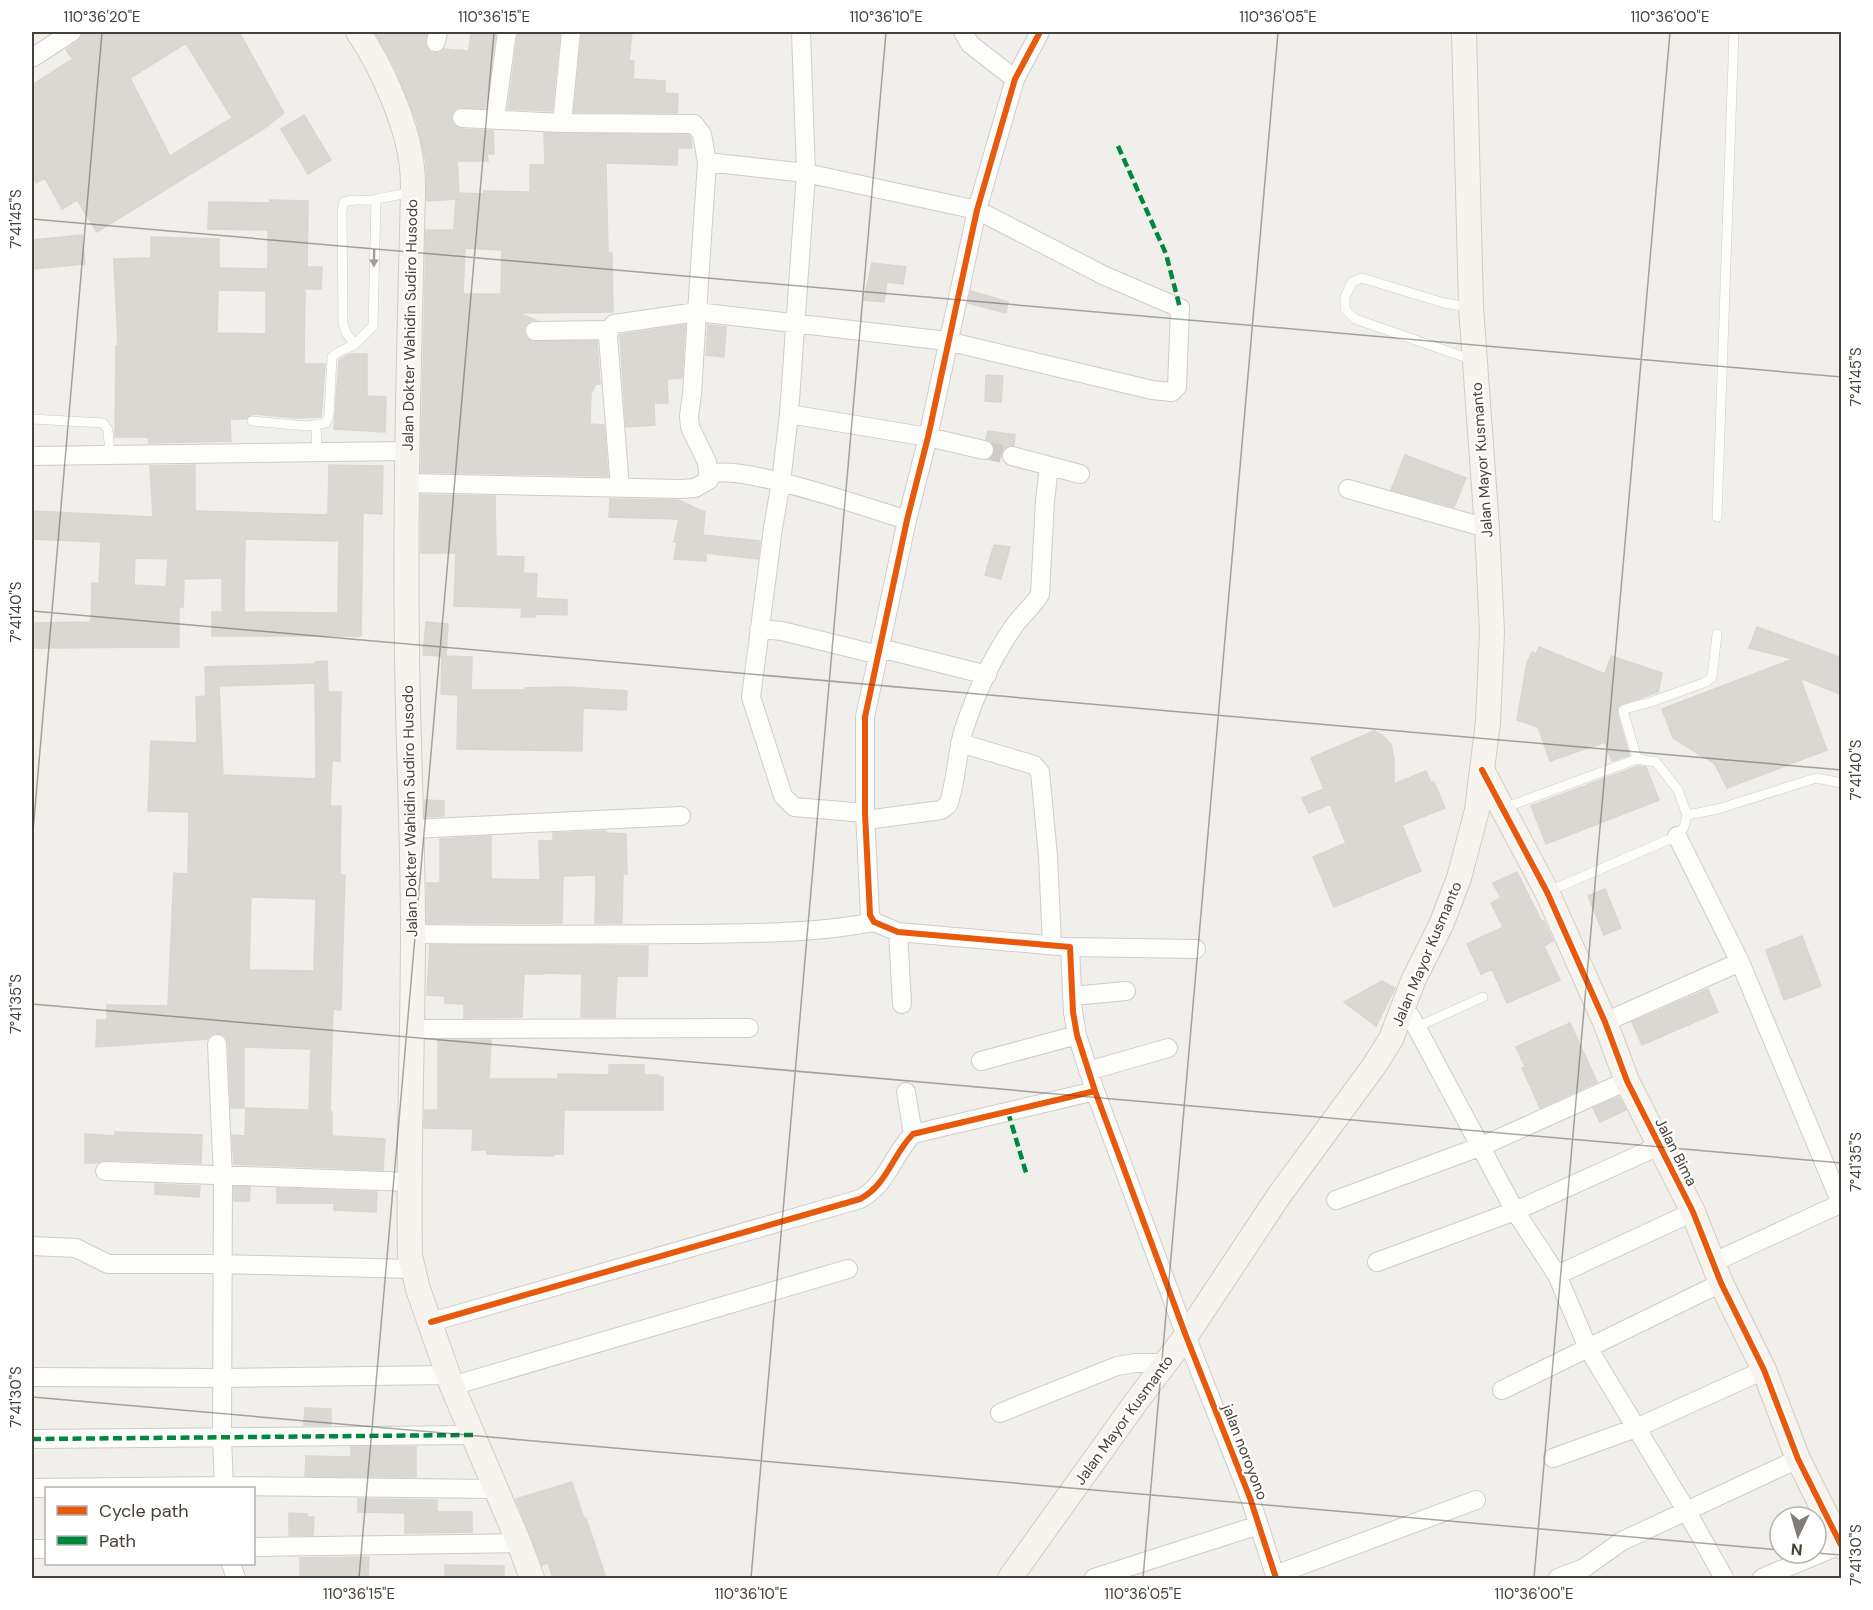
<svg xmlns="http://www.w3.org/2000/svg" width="1873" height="1610" font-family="'DM Sans',sans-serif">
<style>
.building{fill:#dbd8d4;stroke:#d9d6d1;stroke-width:1.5;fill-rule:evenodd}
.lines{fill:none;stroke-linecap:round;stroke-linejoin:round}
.street-tunnel{stroke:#cfccc7;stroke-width:18;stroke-dasharray:18 9;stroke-linecap:butt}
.lane-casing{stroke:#cfcdc9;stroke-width:10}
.street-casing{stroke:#cfcdc9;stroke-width:20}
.secondary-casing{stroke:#d1ccc2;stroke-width:26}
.lane{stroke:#fdfdfc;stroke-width:9}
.street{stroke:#fdfdfc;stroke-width:18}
.secondary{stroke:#f7f4ef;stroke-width:24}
.quiet{stroke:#00873e;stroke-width:4.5;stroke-dasharray:9 4.5;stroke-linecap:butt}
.cycleway-casing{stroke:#fff;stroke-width:10}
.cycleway{stroke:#e8590c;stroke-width:6}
.oneway{fill:#a29e9a}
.ticks{fill:none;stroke:#474037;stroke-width:1.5;stroke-opacity:0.45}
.labels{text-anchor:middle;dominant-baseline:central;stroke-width:4.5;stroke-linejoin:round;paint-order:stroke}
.street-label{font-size:15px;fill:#474037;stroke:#fff}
.neatline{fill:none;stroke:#474037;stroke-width:2}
.ticks-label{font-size:15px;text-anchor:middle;fill:#474037}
</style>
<rect width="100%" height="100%" fill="#f1efeb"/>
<path class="building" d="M83 32H239L284 113 262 130 97 232 77 200 62 209 45 178 36 183 32 175V85L73 59 66 50 79 41ZM186 43 232 118 170 156 130 78Z
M375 32H427L426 46 429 51 434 53 444 49 469 51 471 32H496L485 108H457L453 111 451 118 452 124 461 129 493 131 494 154H487L488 161H457L459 193 484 194V191L530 192V165H545L544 133 689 135 691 139 692 148H678L677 165 606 163 608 253H612L613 312 518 313 536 320 530 321 525 326V336L530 341H597L600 384H596L591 394 590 424 604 425 608 476 421 472 426 230H454L456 199 427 201 426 162 417 122 396 70ZM465 248 502 250 501 294H463Z
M518 32H560L552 111 508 109Z
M582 32H632L629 60 634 61 633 79 665 81V93L678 94 677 113 574 112Z
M304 115 331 160 308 174 281 129Z
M270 200 308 201 307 267H322L321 289H305L304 364H325L321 417 296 418 253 414 246 419H230L231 441 149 443 148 437H115L116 346H118L114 259 151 258V237L219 239V268L268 269V230L208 229 209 202 270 203ZM218 290 266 291V334L217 333Z
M82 235 85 264 32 269V240Z
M872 263 906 267 903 284 887 282 884 302 864 300Z
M971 291 1008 302 1006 313 968 303Z
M685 325 682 378 667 379 668 403H654L655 425 626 427 620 335Z
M708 325 726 327 724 357 706 355Z
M351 354H367V396L386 397 385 432 334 429 339 360Z
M986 375 1003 376 1001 402 985 401Z
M988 431 1015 435 1014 445 1004 448 1001 457H993L995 447 992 442 986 439Z
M1405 455 1466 478 1454 507 1391 490Z
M195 465V511L328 515 329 465 383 466 382 514 363 513 361 636H212V612H222V578L184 579 183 607H179V647L32 648V623L91 622 92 583 99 584 101 542 32 539V511L153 517 150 466ZM245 539 339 541 338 613 244 612ZM135 558 168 559 166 587 134 585Z
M421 495 495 496 496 556 524 557 523 573 537 574 536 598 567 600V615L536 614 535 617H521L522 608 454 606 456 553H421Z
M610 499 678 500 705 512 703 535 760 541 758 559 706 553V561L674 559 677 542H674L679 519 609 517Z
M994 545 1010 547 1001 579 985 575Z
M426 622 448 624 446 656 472 657 471 690H525V688L567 687 627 691 626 710 583 708 582 751 457 749 458 695 441 694 442 656 423 655Z
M1757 627 1842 658V695L1800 678 1827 750 1727 788 1715 764 1673 738 1662 709 1793 659 1749 648Z
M1539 647 1605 674 1611 656 1662 673 1658 692 1618 706 1617 713 1629 755 1612 761 1605 742 1550 761 1538 727 1517 720 1527 663 1532 652 1536 654Z
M327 661 328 692H341L340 761H332L330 806H341L340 875H345L341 1010 333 1009 330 1112H332V1136L385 1139 383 1170 234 1164 232 1135 245 1136 246 1108 309 1110 311 1049 244 1047V1108H231L228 1043 226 1037 222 1034H211L207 1039 96 1047 97 1020H107V1005L168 1006 174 873 188 874 189 812 148 811 151 741 197 743 196 697 206 696 205 667 315 664V662ZM315 683 316 779 223 775 219 686ZM251 897 316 899 314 971 249 970Z
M1374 731 1382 735 1391 744 1394 760V784L1426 771 1431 783 1434 782 1445 808 1402 825 1421 871 1334 907 1313 857 1346 843 1330 804 1309 813 1302 798 1324 789 1311 758Z
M1638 766 1646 767 1659 800 1546 844 1531 806Z
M425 800 444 801V816L425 817Z
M606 831V833L626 834 627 874H623L622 923H595L596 875 563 876 562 923H427V883H440V839L491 836V879L540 880 539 841H553V833Z
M1517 872 1542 922 1544 921 1553 941 1544 946 1560 980 1507 1003 1492 969 1481 974 1467 944 1503 927 1491 903 1501 898 1493 883Z
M1605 889 1621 928 1604 935 1588 896Z
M1802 936 1821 986 1784 1000 1766 950Z
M430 945 648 946 647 976H617L615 1017H581L582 974 543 973V974H524L522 1017 464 1018V1004L445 1003V996L427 995Z
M1382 981 1395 988 1376 1026 1344 1002Z
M1708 989 1718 1012 1642 1045 1632 1022Z
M1570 1023 1597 1082 1540 1108 1522 1068 1525 1067 1516 1047Z
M438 1040H491L489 1079H558V1074L609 1075V1065H644V1075H659V1077H663V1110H564L563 1154H553V1156L487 1154V1150H472L473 1129 424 1128 425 1110H438Z
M1619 1097 1626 1110 1600 1122 1593 1108Z
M115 1132 202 1135 201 1163 105 1160 97 1163H85V1134L115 1136Z
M155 1184 200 1186 199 1197 155 1194Z
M234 1187H250L249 1201H234Z
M277 1188 377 1192 376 1212 334 1210V1203H277Z
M305 1408 331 1409V1425H304Z
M351 1447H416V1477L305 1476 306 1456 351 1457Z
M572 1482 584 1519 586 1518 606 1578H553L548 1563 542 1565 516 1499Z
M358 1499 437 1500V1512H472V1532L405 1533V1513L358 1512Z
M289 1513 307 1514V1517H314L313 1535H289Z
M369 1557 368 1578H300V1558Z
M445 1565 504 1566V1578H445Z"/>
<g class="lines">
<path class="street-tunnel" d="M984 450 1012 456"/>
<g class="lane-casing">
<path id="lane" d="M376 200 373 326 355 344 346 333 343 323 342 211 344 202C355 198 366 202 377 199 389 197 399 194 411 193
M1469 307 1444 303 1362 278 1352 282 1345 297V309L1355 319 1473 360
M32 419 103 423 108 430 110 455
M252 421 307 426 326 423 329 415 332 357C337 351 348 349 355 344
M316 426 317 451
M1717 517 1734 32
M1637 759 1623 711 1625 709 1651 702 1706 682 1712 677 1717 634
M1504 808 1637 759 1656 762 1678 790 1687 815 1718 809 1816 778 1842 783
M1547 892 1677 836 1684 827 1687 815
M1417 1027 1483 997"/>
</g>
<g class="street-casing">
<path id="street" d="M801 32 806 173 789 414 781 482 773 528 751 697 783 796 794 807 865 813
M963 32 970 44 1015 79
M1040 32 1015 79 977 210 928 437 907 520 865 717V813L870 915 874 922 898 932 1070 947 1073 1012 1077 1035 1095 1091 1186 1336 1250 1498 1276 1578
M436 42 438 32
M32 58 72 32
M462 118 562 123 694 124 702 134 707 162
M495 119 507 32
M562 123 571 32
M707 162 806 173 977 210 1105 276 1180 308 1177 387 1172 392 1152 390 947 341 697 312Z
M535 331 609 330
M789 414 928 437 984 450
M32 456 406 451
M1012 456 1080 474
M407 483 681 489 695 488 709 480 711 474C739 463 871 509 907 520
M620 487 608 337 609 330 614 324 697 312 692 394 689 416 690 427 707 462 709 480
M1348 489 1487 528
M759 629 782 631 879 655
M880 648 987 675
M960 743 1034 765 1040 772 1048 856 1052 945
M866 820 941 810 948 805C957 781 956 754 964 729 976 693 993 656 1014 626 1022 614 1033 607 1040 594L1045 501 1049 467
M412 829 681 816
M1677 836 1740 962 1841 1203
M898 932 902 1004
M413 934C504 935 595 935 687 934 749 933 813 934 874 922
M1070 947 1196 949
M1072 996 1126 991
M1402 1009 1411 1017 1515 1211 1557 1275 1588 1348 1686 1510 1724 1578
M1605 1022 1740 962
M410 1029 749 1028
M217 1044 223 1176 222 1437 224 1488
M981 1061 1077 1035
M1088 1071 1168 1048
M906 1092 913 1134
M105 1171 410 1182
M1336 1200 1482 1146 1627 1081
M32 1246 76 1248 108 1264H222L412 1269
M1377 1262 1515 1211 1659 1146
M1714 1262 1842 1203
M1557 1275 1693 1212
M431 1322 860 1199C887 1185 893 1154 913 1134L1095 1091
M32 1377 223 1378 447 1375
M452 1386 848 1269
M1502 1390 1721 1283
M1000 1413 1117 1366 1135 1363H1165
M32 1439 473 1435
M1553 1458 1636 1428 1764 1370
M32 1488 224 1486 495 1489
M254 1547 519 1543
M32 1549H46
M231 1564 236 1578
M1275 1575 1476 1500
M1094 1578 1259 1525
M1558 1578 1584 1568 1622 1541 1798 1459
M1762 1578 1840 1545"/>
</g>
<g class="secondary-casing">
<path id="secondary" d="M358 32C380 63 406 122 411 160 413 171 413 182 413 193 409 346 405 499 407 653 408 745 413 838 413 930 413 1039 408 1148 410 1256L418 1289 452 1386 519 1543 532 1578
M1482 770 1547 892 1605 1022 1627 1081 1693 1212 1721 1283 1764 1370 1798 1459 1842 1547
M1010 1578 1136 1402 1186 1336 1278 1197 1374 1066 1391 1039 1413 981 1441 925 1459 878 1477 810 1488 722 1492 632 1487 528 1471 307 1464 32"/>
</g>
<use href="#lane" class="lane"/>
<use href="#street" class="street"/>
<use href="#secondary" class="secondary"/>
<path class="quiet" d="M1118 146 1166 254 1180 308
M1008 1112 1027 1176
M32 1439 473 1435"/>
<g class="cycleway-casing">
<path id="cycleway" d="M1040 32 1015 79 977 210 928 437 907 520 865 717V813L870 915 874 922 898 932 1070 947 1073 1012 1077 1035 1095 1091 1186 1336 1250 1498 1276 1578
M1482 770 1547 892 1605 1022 1627 1081 1693 1212 1721 1283 1764 1370 1798 1459 1842 1547
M431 1322 860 1199C887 1185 893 1154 913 1134L1095 1091"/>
</g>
<use href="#cycleway" class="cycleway"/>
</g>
<defs><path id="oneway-solid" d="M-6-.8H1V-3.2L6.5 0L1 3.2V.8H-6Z" transform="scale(1.5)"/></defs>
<use class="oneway" href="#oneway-solid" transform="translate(374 258) rotate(91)"/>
<path class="ticks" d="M32 219 1842 377M32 611 1842 770M32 843 102 32M32 1004 1842 1163M32 1397 1780 1550M1815 1553 1842 1555M359 1578 494 32M751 1578 886 32M1143 1578 1278 32M1534 1578 1670 32"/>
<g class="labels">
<g class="street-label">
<text transform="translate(410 325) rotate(-89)">Jalan Dokter Wahidin Sudiro Husodo</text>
<text transform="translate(1482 460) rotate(-94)">Jalan Mayor Kusmanto</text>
<text transform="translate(410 811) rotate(-91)">Jalan Dokter Wahidin Sudiro Husodo</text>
<text transform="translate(1427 954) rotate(-67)">Jalan Mayor Kusmanto</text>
<text transform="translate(1676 1152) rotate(63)">Jalan Bima</text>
<text transform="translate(1124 1420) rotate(-54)">Jalan Mayor Kusmanto</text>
<text transform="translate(1245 1452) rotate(69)">jalan noroyono</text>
</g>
</g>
<rect width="1873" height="1610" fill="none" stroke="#ffffff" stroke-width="66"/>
<rect x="45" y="1487" width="210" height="78" fill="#ffffff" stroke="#b5b3af" stroke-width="1.5"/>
<rect x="57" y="1506" width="30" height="9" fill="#e8590c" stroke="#b5b3af" stroke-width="1.5"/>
<text x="99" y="1517" font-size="18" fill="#474037">Cycle path</text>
<rect x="57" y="1536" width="30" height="9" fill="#00873e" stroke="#b5b3af" stroke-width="1.5"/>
<text x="99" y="1547" font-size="18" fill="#474037">Path</text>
<g transform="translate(1798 1535) rotate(185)"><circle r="28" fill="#ffffff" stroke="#b5b3af" stroke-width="1.5"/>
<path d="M0-4.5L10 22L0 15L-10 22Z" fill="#827d76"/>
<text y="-9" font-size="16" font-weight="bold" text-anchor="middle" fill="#474037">N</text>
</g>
<rect x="33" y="33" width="1807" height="1544" class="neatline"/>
<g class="ticks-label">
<text x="102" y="22">110°36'20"E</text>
<text x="494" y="22">110°36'15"E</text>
<text x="886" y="22">110°36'10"E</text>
<text x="1278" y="22">110°36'05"E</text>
<text x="1670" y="22">110°36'00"E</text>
<text transform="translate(16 219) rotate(-90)" y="5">7°41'45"S</text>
<text transform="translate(1856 377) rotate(-90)" y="5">7°41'45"S</text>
<text transform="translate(16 612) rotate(-90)" y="5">7°41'40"S</text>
<text transform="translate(1856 770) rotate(-90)" y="5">7°41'40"S</text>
<text transform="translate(16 1004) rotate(-90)" y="5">7°41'35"S</text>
<text transform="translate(1856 1162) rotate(-90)" y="5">7°41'35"S</text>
<text transform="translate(16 1397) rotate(-90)" y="5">7°41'30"S</text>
<text transform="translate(1856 1555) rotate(-90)" y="5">7°41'30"S</text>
<text x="359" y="1599">110°36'15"E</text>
<text x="751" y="1599">110°36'10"E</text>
<text x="1143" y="1599">110°36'05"E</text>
<text x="1534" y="1599">110°36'00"E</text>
</g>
</svg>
